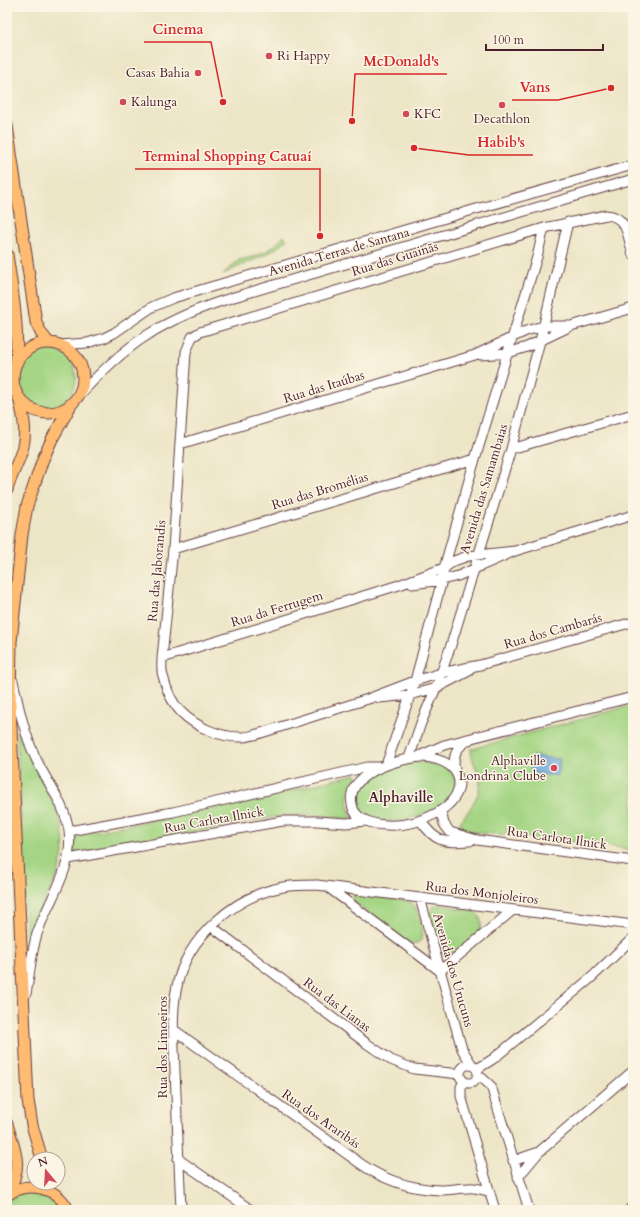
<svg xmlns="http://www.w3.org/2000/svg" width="640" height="1217" font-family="Cardo,serif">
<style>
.green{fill:#a5d584;stroke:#787a58}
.water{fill:#6ba5db;stroke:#5a6283}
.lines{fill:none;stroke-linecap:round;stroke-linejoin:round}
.minor-casing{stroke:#623d42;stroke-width:11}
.major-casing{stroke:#623d42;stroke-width:13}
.minor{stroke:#fff;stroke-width:9}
.major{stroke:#febb71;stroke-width:11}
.poi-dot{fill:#d1495b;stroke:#fcf5e5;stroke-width:1.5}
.labels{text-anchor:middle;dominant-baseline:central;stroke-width:3;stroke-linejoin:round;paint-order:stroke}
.poi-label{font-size:13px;fill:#4a1f2b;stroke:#fcf5e5;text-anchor:start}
.street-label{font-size:13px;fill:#4a1f2b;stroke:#fcf5e5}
.neighbourhood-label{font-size:14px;font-weight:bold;fill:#4a1f2b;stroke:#fcf5e5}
.leader{fill:none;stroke:#d62828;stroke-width:1.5}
.callout-dot{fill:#d62828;stroke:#fcf5e5;stroke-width:1.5}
.callout-label{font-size:14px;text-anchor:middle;font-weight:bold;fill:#d62828;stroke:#fcf5e5;stroke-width:3;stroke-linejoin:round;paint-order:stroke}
</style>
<rect width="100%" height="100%" fill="#fcf5e5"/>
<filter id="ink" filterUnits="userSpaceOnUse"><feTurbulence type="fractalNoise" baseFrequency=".025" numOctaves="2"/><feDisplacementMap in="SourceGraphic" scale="8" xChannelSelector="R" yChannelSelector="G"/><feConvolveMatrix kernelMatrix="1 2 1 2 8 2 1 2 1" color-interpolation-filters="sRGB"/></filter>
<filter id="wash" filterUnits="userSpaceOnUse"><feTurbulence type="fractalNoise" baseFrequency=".012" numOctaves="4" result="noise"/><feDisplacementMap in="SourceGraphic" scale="16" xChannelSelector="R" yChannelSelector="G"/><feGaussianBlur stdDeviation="0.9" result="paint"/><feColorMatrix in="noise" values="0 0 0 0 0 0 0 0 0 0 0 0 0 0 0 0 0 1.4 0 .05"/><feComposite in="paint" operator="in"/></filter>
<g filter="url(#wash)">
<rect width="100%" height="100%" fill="#ece5c6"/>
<path class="green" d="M284 236 287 239C274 253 257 258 240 266 234 268 230 272 223 274L239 260 252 257 265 252 274 246Z
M18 378a29 29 0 1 1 58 0a29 29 0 1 1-58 0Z
M633 705V850L596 844 465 831 460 822C469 811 484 791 479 776 476 766 471 760 471 749Z
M20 732C25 743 28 755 34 766 51 800 72 825 60 866 57 880 48 892 43 905 38 916 35 927 31 937L28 939 26 935 17 733Z
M416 762C431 762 454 764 455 783 455 792 446 800 440 805 423 819 377 830 360 811 357 808 356 804 356 800 355 775 398 766 416 762Z
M356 774 358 777C346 792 344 799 352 817L351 819 309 815 284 816 260 819 99 850 75 853 74 851 75 836 77 835 250 801Z
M354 895 410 901C418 907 425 930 422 939L417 943 410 944 353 901Z
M441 905 474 911 480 917 481 925 479 933 457 951 452 953H448L439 949 429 914 434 906Z
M25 1192C44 1194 50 1193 62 1210H7V1201L13 1196Z"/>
<path class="water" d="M532 756 560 759 558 776 530 773Z"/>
</g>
<g filter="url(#ink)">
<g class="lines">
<g class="minor-casing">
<path id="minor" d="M633 255C628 238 628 216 606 215L544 228 200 332 192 337 186 352 173 549 162 658C162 663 161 671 163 676 166 688 172 703 181 712 196 727 221 738 243 737 248 737 253 735 258 734L368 699 415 681 441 673 480 665 633 622
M59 345 87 343 104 338 114 333 152 307 173 298 473 210 633 165
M481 355 508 353 527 347 571 326 633 308
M77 398C126 343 163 319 234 297L633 179
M180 444 475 355 526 331 543 326H571
M511 449 633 414
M173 549 475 459
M412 584 442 580 458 576 515 551 633 515
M162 658 399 585 444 568 454 561 468 556 515 551
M13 681C19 709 25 737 38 763 49 785 65 805 69 831 74 869 48 900 37 934 31 953 30 974 26 994
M379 698 410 695 436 688 469 671
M419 756 444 745 633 697
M423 757C466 760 471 795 435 814 420 822 404 826 387 825 380 825 374 824 367 821 359 818 353 812 352 804 345 773 401 758 423 757Z
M409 758 421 723 436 688 451 645 511 449 540 341 568 222
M386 765 415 681 442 580 444 568 475 459 537 257 544 228
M455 770C452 756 456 747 469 740
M441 811 444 824 450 832 477 840 633 861
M420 820C436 843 443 843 470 841
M69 831 173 812 350 771 367 767H380
M68 859 283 821H317L346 823 366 821
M329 888 440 971
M420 898 462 1049 472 1065
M211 926 366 1043 391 1060 414 1069 460 1074
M440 971 513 910
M174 1030 361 1164C384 1180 411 1189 440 1190 450 1190 459 1188 468 1188 475 1187 483 1190 489 1191
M460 1074a9 9 0 1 1 18 0a9 9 0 1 1-18 0Z
M477 1069 493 1059 591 978 633 938
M477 1077 482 1078 491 1086 529 1210
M464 1081 461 1087V1096L495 1210
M178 1159 251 1210
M513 1161 539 1152
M518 1177 539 1152 633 1071
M181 1210C179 1164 177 1117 175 1071 174 1044 171 1013 177 986 187 937 235 896 283 887 294 885 306 885 317 885L633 925
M629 1210 633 1207"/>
</g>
<g class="major-casing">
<path id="major" d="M7 126 36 322 41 333 49 343
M7 254C12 290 19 326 16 363
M13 378a35 35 0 1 1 70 0a35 35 0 1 1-70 0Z
M7 490C10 478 16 467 20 456 28 436 24 417 19 398
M7 1124C15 1152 24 1166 7 1193
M42 1159 32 1125 28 1100 10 705 11 642 22 535 27 506 43 459 52 439 72 403
M7 1195C27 1180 58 1187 68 1210"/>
</g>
<use href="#minor" class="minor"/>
<use href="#major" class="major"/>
</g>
</g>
<g class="poi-dot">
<circle cx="269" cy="56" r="4"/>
<circle cx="198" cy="73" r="4"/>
<circle cx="123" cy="102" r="4"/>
<circle cx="502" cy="105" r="4"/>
<circle cx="406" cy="114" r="4"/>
<circle cx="554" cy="768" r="4"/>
</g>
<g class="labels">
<g class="poi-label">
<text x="277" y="56">Ri Happy</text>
<text x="190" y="73" text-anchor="end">Casas Bahia</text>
<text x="131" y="102">Kalunga</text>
<text x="414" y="114">KFC</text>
<text x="502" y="119" text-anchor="middle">Decathlon</text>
<text x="546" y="761" text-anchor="end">Alphaville<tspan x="546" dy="15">Londrina Clube</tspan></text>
</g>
<g class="street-label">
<text transform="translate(339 252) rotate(-16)">Avenida Terras de Santana</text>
<text transform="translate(395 259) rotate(-17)">Rua das Guainãs</text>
<text transform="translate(324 387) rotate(-17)">Rua das Itaúbas</text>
<text transform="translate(484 489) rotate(-73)">Avenida das Samambaias</text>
<text transform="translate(320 491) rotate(-17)">Rua das Bromélias</text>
<text transform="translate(157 571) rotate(-85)">Rua das Jaborandis</text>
<text transform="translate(277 609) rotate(-17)">Rua da Ferrugem</text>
<text transform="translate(553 631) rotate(-16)">Rua dos Cambarás</text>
<text transform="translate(214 820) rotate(-10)">Rua Carlota Ilnick</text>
<text transform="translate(557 838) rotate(8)">Rua Carlota Ilnick</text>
<text transform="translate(482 893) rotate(7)">Rua dos Monjoleiros</text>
<text transform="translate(453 970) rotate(74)">Avenida dos Urucuns</text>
<text transform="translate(337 1005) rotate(37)">Rua das Lianas</text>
<text transform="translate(163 1047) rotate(-90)">Rua dos Limoeiros</text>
<text transform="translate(321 1119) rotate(35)">Rua dos Araribás</text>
</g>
<g class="neighbourhood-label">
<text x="401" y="797">Alphaville</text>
</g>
</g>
<path class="leader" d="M223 102L211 42H144M352 121L355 74H447M611 88L558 100H512M414 148L469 155H533M320 236L320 169H135"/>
<g class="callout-dot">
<circle cx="223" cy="102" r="4"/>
<circle cx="352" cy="121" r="4"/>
<circle cx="611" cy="88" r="4"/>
<circle cx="414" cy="148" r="4"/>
<circle cx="320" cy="236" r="4"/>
</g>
<g class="callout-label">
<text x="178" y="34">Cinema</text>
<text x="401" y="66">McDonald's</text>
<text x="535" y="92">Vans</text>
<text x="501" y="147">Habib's</text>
<text x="227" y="161">Terminal Shopping Catuaí</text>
</g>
<rect width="640" height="1217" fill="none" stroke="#fcf5e5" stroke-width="24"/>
<g transform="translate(46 1171) rotate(342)"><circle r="19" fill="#fcf5e5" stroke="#b59f9b"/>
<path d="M0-3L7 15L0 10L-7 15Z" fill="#d1495b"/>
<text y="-6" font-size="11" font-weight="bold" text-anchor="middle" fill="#4a1f2b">N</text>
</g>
<path d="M486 44v6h117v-6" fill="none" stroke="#4a1f2b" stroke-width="2"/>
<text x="492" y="44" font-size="12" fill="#4a1f2b" stroke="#fcf5e5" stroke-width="3" paint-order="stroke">100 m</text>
</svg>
